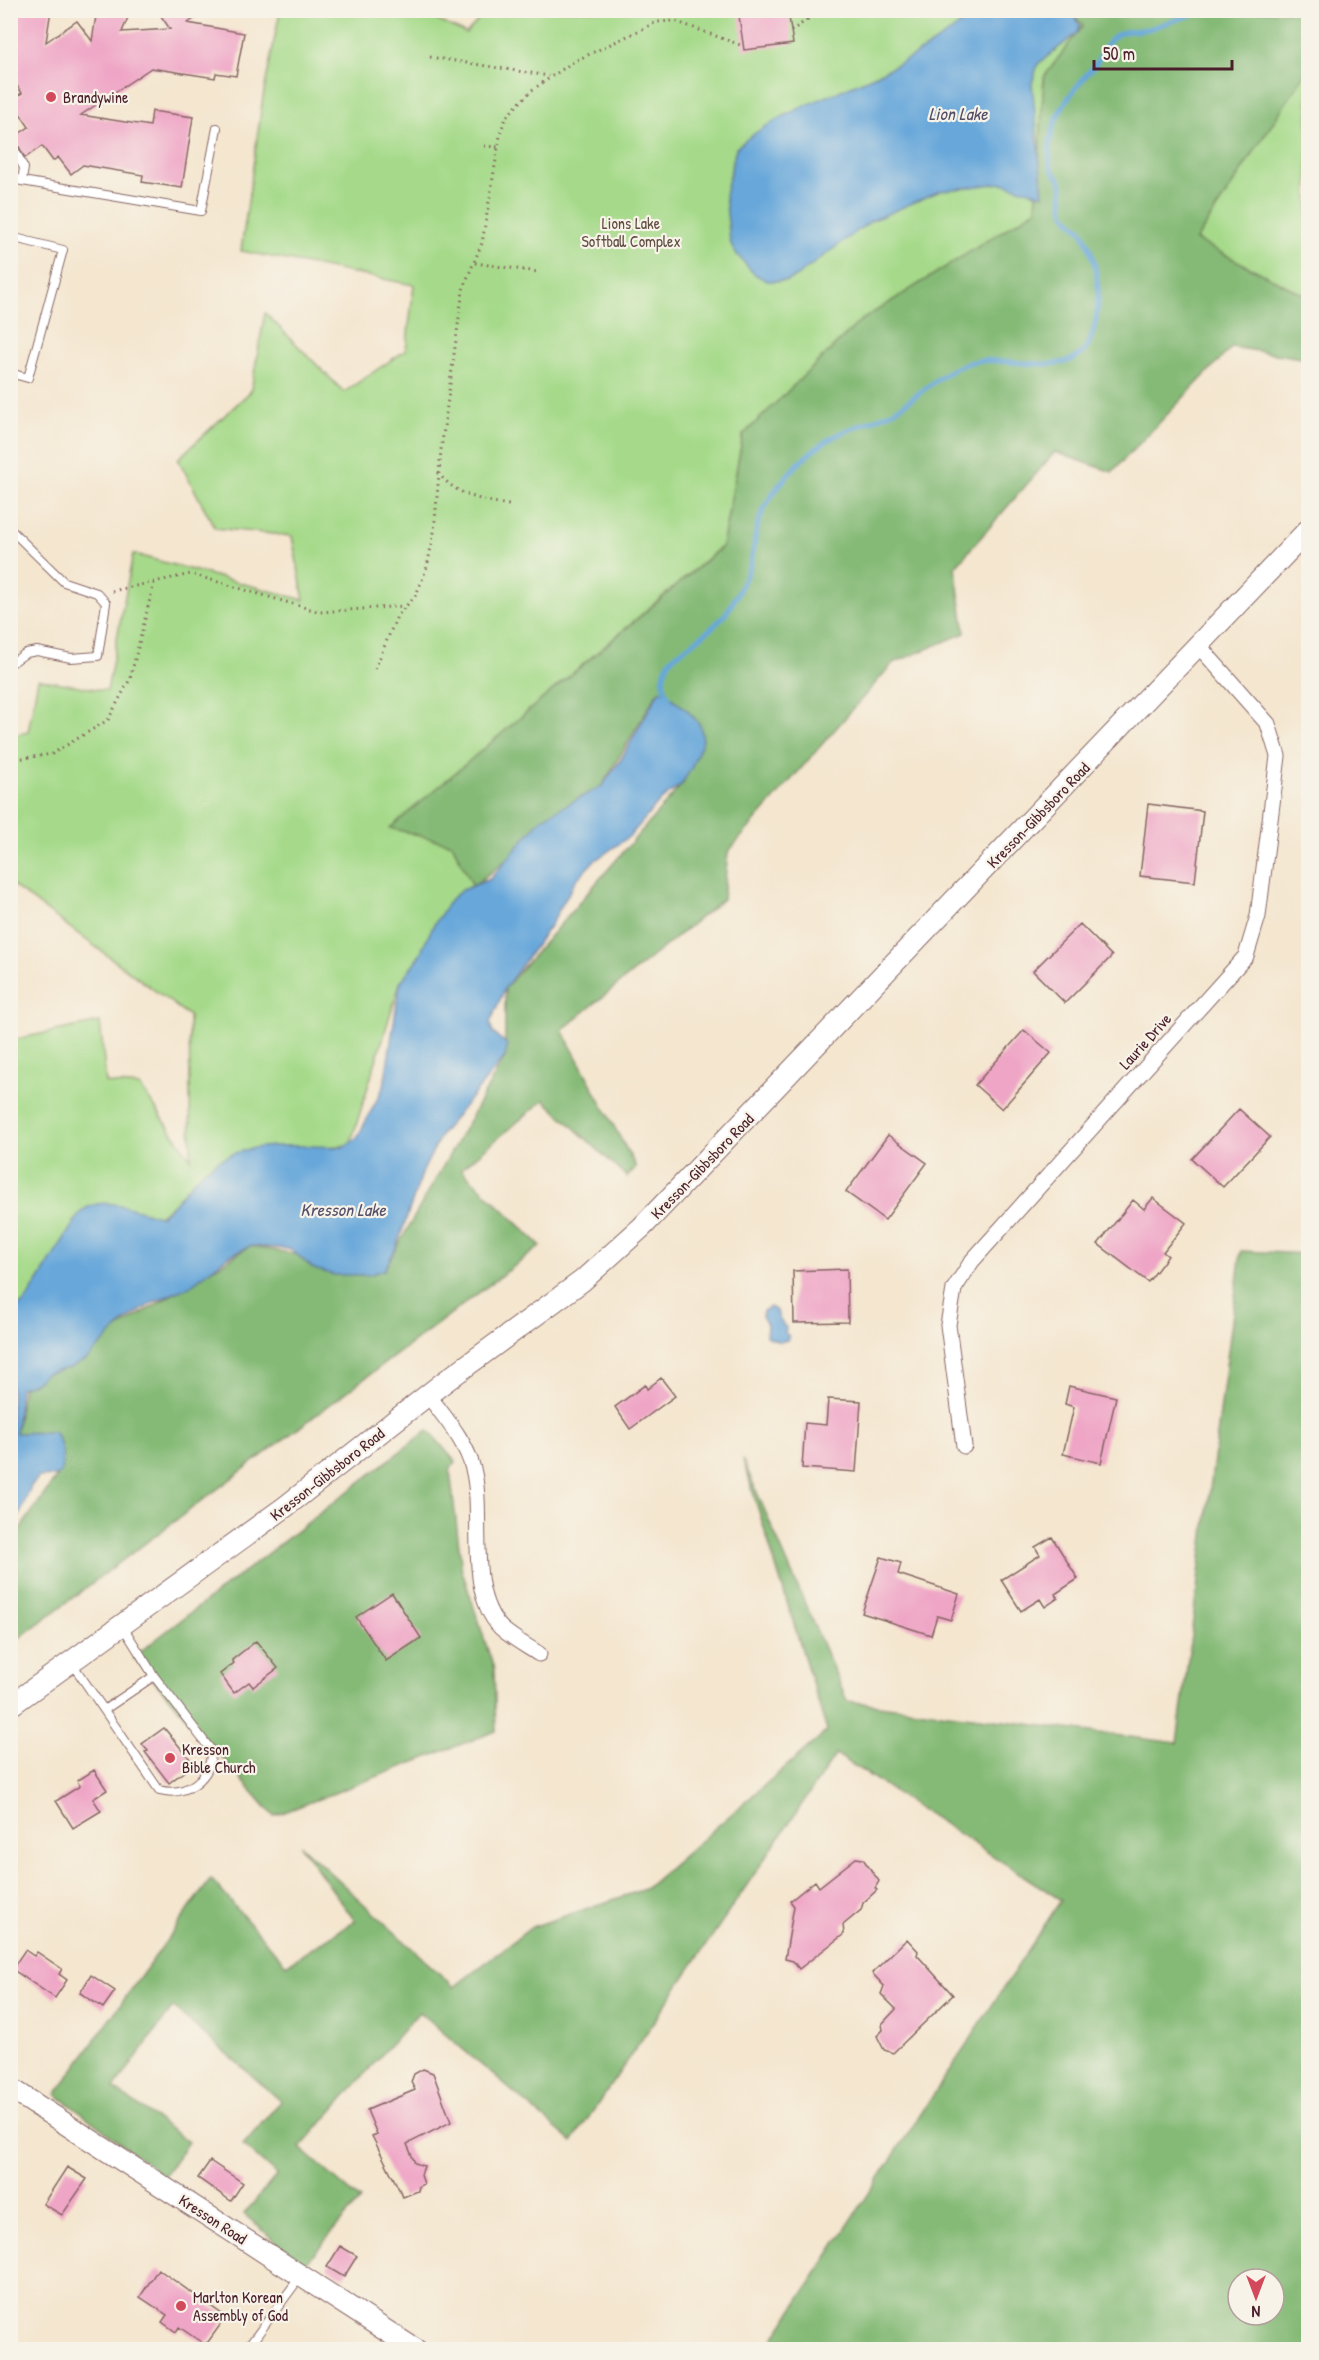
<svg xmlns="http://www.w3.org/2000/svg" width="1319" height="2360" font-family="'Patrick Hand',sans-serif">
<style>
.green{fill:#a6da8a;stroke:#787c5a;stroke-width:1.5}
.forest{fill:#84ba76;stroke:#676c50;stroke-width:1.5;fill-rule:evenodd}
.water{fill:#67a7da;stroke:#586382;stroke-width:1.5}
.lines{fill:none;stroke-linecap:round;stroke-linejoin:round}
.stream{stroke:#67a7da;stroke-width:5}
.building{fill:#efa6c6}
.lane-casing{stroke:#866564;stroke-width:10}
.street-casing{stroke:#866564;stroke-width:17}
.secondary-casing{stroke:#866564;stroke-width:23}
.path{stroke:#866564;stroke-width:3;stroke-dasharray:1.5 4.5;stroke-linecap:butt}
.lane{stroke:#fff;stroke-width:8}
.street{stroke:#fff;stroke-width:15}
.secondary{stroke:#fff;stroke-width:21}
.poi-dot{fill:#d1495b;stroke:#f7f3e8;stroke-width:2}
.labels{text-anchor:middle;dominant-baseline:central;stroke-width:4.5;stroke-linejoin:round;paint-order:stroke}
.poi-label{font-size:16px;fill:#4a1f2b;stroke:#f7f3e8;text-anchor:start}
.park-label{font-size:16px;fill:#614e43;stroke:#f7f3e8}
.street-label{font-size:16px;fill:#4a1f2b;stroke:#f7f3e8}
.water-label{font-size:18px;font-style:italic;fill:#544f68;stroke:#f7f3e8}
</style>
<rect width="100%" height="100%" fill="#f7f3e8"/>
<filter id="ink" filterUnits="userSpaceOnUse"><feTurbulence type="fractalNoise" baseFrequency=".0167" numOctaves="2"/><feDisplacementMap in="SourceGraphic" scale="12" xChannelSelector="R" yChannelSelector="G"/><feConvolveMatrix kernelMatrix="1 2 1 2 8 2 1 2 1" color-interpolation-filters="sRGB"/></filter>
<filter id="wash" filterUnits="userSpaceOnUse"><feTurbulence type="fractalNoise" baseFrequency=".008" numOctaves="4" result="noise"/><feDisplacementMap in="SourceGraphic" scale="24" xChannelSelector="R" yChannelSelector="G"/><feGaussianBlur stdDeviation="1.35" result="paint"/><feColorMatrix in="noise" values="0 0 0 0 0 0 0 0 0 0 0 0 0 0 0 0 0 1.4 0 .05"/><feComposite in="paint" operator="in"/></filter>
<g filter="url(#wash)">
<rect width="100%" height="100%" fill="#f4e6cf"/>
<path class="green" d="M488 10H1070L1084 25 1044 77 1036 210 860 321 743 435 722 546 391 828 452 844 473 886 400 983 350 1145 232 1154 159 1216 11 1311V1040L100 1022 106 1083 140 1086 191 1159 189 1016 11 884V736L28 732 38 679 107 691 133 554 304 600 292 536 215 528 178 459 251 391 265 313 344 392 406 350 414 285 241 251 263 97 280 11H416L466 33Z
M1308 69V297L1196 240Z"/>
<path class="forest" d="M1070 11H1308V69L1196 240 1308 297V359L1232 347 1112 472 1055 452 955 567 965 633 893 663 728 852 723 899 562 1030 636 1167 627 1177 544 1100 461 1169 541 1246 11 1644V1542L62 1469 54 1432 16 1433 23 1387 250 1246 384 1270 505 1057V988L684 782 657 693 602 786 473 886 452 844 390 828 722 547 743 435 860 321 1036 210 1044 77 1083 25Z
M1241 1251 1308 1254V2349H767L1061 1900 836 1754 572 2142 419 2012 300 2148 360 2200 304 2265 244 2214 277 2175 243 2145 281 2101 173 2007 114 2088 188 2142 164 2176 56 2094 211 1879 286 1965 355 1921 300 1845 454 1987 532 1927 645 1889 827 1731 743 1460 847 1701 1177 1743ZM1238 2279H1274V2315H1238Z
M428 1430 455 1461 450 1471 462 1571 494 1669 496 1731 274 1816 133 1657Z"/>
<path class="water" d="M978 10 1071 11 1080 25 1077 33 1038 64 1032 83 1043 195 1002 183 940 191 871 221 794 278 786 281H767L754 274 734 251 730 241 725 195 736 148C778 111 831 97 880 73 914 57 949 35 978 10Z
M659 691H663L689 712 700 725 703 740 691 769 681 785 661 800 630 836 593 862 576 880 550 926 505 988 490 1023 493 1033 508 1045 505 1057 442 1133 423 1171 396 1248 384 1270 368 1275H334L314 1269 290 1249 250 1246 227 1257 190 1286 152 1303 124 1322 86 1360 70 1368 47 1373 34 1383 20 1388 16 1433 54 1432C62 1441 67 1465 58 1476L39 1477 31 1486 11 1537V1312L25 1302 80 1213C101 1192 136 1211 160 1216 169 1212 190 1182 201 1173 243 1136 294 1147 344 1147L357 1138 384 1086 400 983 419 956 433 926 451 899 462 890 490 879 542 818 602 786 620 761Z
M770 1307 777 1311 779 1319 786 1328 785 1333 789 1336 787 1340 780 1342 766 1336 767 1325 762 1316 763 1311Z"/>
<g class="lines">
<path class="stream" d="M669 698C661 684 662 674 670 660 689 644 717 629 730 607 737 595 745 579 750 566 754 552 754 535 759 521 770 489 805 452 835 436 856 425 880 420 900 407 925 391 948 365 978 361 1010 356 1074 381 1090 341 1103 306 1100 266 1083 233 1078 224 1067 222 1064 211 1061 202 1063 193 1062 185 1060 177 1051 173 1050 164 1045 122 1069 95 1094 66 1102 56 1106 40 1118 34 1126 30 1139 31 1148 29 1167 23 1187 16 1206 10"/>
</g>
<g id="blocks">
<path class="building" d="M10 10H51L46 42 77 21 92 41 97 10H131L122 32 170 29 157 10H207L188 23 244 33 236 76 216 73 215 78 151 68 81 115 150 126 152 111 193 117 182 188 142 182 143 175 83 165 71 174 58 157 53 161 42 146 25 158 14 137 29 127 11 100 22 93 10 76Z
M776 10H788L793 44 744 50 739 16Z
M1148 804 1203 811 1195 882 1140 876Z
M1080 924 1112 956 1065 1003 1033 971Z
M1024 1030 1051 1053 1002 1109 975 1085Z
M1239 1109 1270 1137 1223 1187 1192 1159Z
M888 1135 927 1163 885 1220 846 1192Z
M1153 1198 1186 1223 1163 1252 1168 1256 1148 1282 1098 1244 1133 1200 1144 1209Z
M847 1269 848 1322 794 1323 793 1271Z
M661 1378 675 1396 630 1429 615 1407 645 1385 647 1389Z
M1069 1386 1116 1397 1101 1463 1063 1454 1074 1407 1065 1404Z
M828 1399 861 1401 856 1472 802 1468 805 1423 826 1425Z
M1052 1537 1078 1579 1055 1594 1058 1598 1045 1607 1040 1599 1021 1611 1001 1580 1040 1555 1035 1547Z
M881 1557 901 1563 898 1574 959 1594 951 1620 937 1616 931 1635 862 1613Z
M392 1593 421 1638 386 1661 356 1617Z
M256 1641 278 1668 253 1687 249 1682 234 1693 220 1674 234 1663 232 1660Z
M164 1728 194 1764 169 1783 145 1752 148 1751 142 1744Z
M94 1770 107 1790 93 1799 101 1811 73 1828 56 1801 80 1786 77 1781Z
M856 1858 863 1859 879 1881 875 1888 877 1890 863 1903 861 1910 843 1925 844 1934 799 1969 793 1961 785 1959 794 1906 790 1901 815 1881 819 1887Z
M907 1939 918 1951 917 1955 953 1995 893 2053 884 2050 877 2036 883 2030 882 2024 896 2009 881 1994 884 1986 872 1973Z
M25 1950 34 1956 37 1952 62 1969 59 1974 67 1980 55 1998 12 1969Z
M91 1975 115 1991 103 2008 80 1993Z
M423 2069 433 2073 451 2122 407 2144 415 2163 424 2166 421 2175 424 2184 419 2186 418 2191 403 2197 372 2136 377 2134 367 2110 415 2090 411 2082 414 2074Z
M210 2161 243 2183 231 2201 198 2178Z
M67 2167 87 2179 62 2215 43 2204Z
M340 2246 357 2256 344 2277 327 2267Z
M158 2269 226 2317 208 2342 204 2344 179 2327 176 2332 162 2322 167 2315 140 2297Z"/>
</g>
</g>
<g filter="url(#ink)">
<use href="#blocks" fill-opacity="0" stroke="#866564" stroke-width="1.5"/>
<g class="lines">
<g class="lane-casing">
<path id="lane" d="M10 141 24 168 22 181
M10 179 201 211 217 128
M10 255 15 238 63 250 28 378 10 373
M10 529 64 582 97 593 106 603 98 656 71 658 37 651 26 653 10 664
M71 1662 159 1790C186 1797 212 1779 211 1750L154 1676 123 1627
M104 1710 154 1676
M246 2350 300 2277"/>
</g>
<g class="street-casing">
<path id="street" d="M428 1395C445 1418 466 1441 473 1469 485 1514 465 1591 501 1628 512 1638 527 1646 539 1654
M964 1446 948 1325 954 1289 972 1261 1246 956 1258 916 1278 756 1268 724 1199 646"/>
</g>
<g class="secondary-casing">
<path id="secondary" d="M10 1706 285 1507 443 1383 582 1281 642 1227 1308 530
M10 2088 416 2350"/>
</g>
<path class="path" d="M807 20 824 10
M791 31 807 20 806 10
M430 57 549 76
M484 146 498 147
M475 263 538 272
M438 473C458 496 480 500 509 505
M112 591 191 574 320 612 404 606
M375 669 397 616 416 595 427 567 434 532 441 450 461 303 464 286 482 243 501 130 507 116 532 90 573 62 657 22 675 21 743 46
M10 760 52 754 108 720 130 679 154 583"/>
<use href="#lane" class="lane"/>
<use href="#street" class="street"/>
<use href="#secondary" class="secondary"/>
</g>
</g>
<g class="poi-dot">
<circle cx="51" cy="97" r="6"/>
<circle cx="170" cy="1758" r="6"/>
<circle cx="181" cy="2306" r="6"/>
</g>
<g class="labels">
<g class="poi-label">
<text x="63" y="97">Brandywine</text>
<text x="182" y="1749">Kresson<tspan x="182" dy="18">Bible Church</tspan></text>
<text x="193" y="2297">Marlton Korean<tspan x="193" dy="18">Assembly of God</tspan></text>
</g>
<g class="park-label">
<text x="631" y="223">Lions Lake<tspan x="631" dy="18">Softball Complex</tspan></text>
</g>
<g class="street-label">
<text transform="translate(1038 815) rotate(-46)">Kresson-Gibbsboro Road</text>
<text transform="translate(1145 1041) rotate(-48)">Laurie Drive</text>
<text transform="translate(702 1166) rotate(-46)">Kresson-Gibbsboro Road</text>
<text transform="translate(327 1474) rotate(-38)">Kresson-Gibbsboro Road</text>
<text transform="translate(213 2219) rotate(33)">Kresson Road</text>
</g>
<g class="water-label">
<text x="958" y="113">Lion Lake</text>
<text x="343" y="1209">Kresson Lake</text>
</g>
</g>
<rect width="1319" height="2360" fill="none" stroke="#f7f3e8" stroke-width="36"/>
<g transform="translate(1256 2297) rotate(180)"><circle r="28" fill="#f7f3e8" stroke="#b29e9c" stroke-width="1.5"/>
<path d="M0-4.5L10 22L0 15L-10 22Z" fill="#d1495b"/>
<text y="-9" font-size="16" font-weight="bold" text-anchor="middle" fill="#4a1f2b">N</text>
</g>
<path d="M1094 60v9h138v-9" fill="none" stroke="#4a1f2b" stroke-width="3"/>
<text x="1103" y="60" font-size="18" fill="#4a1f2b" stroke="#f7f3e8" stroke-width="4.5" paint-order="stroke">50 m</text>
</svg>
